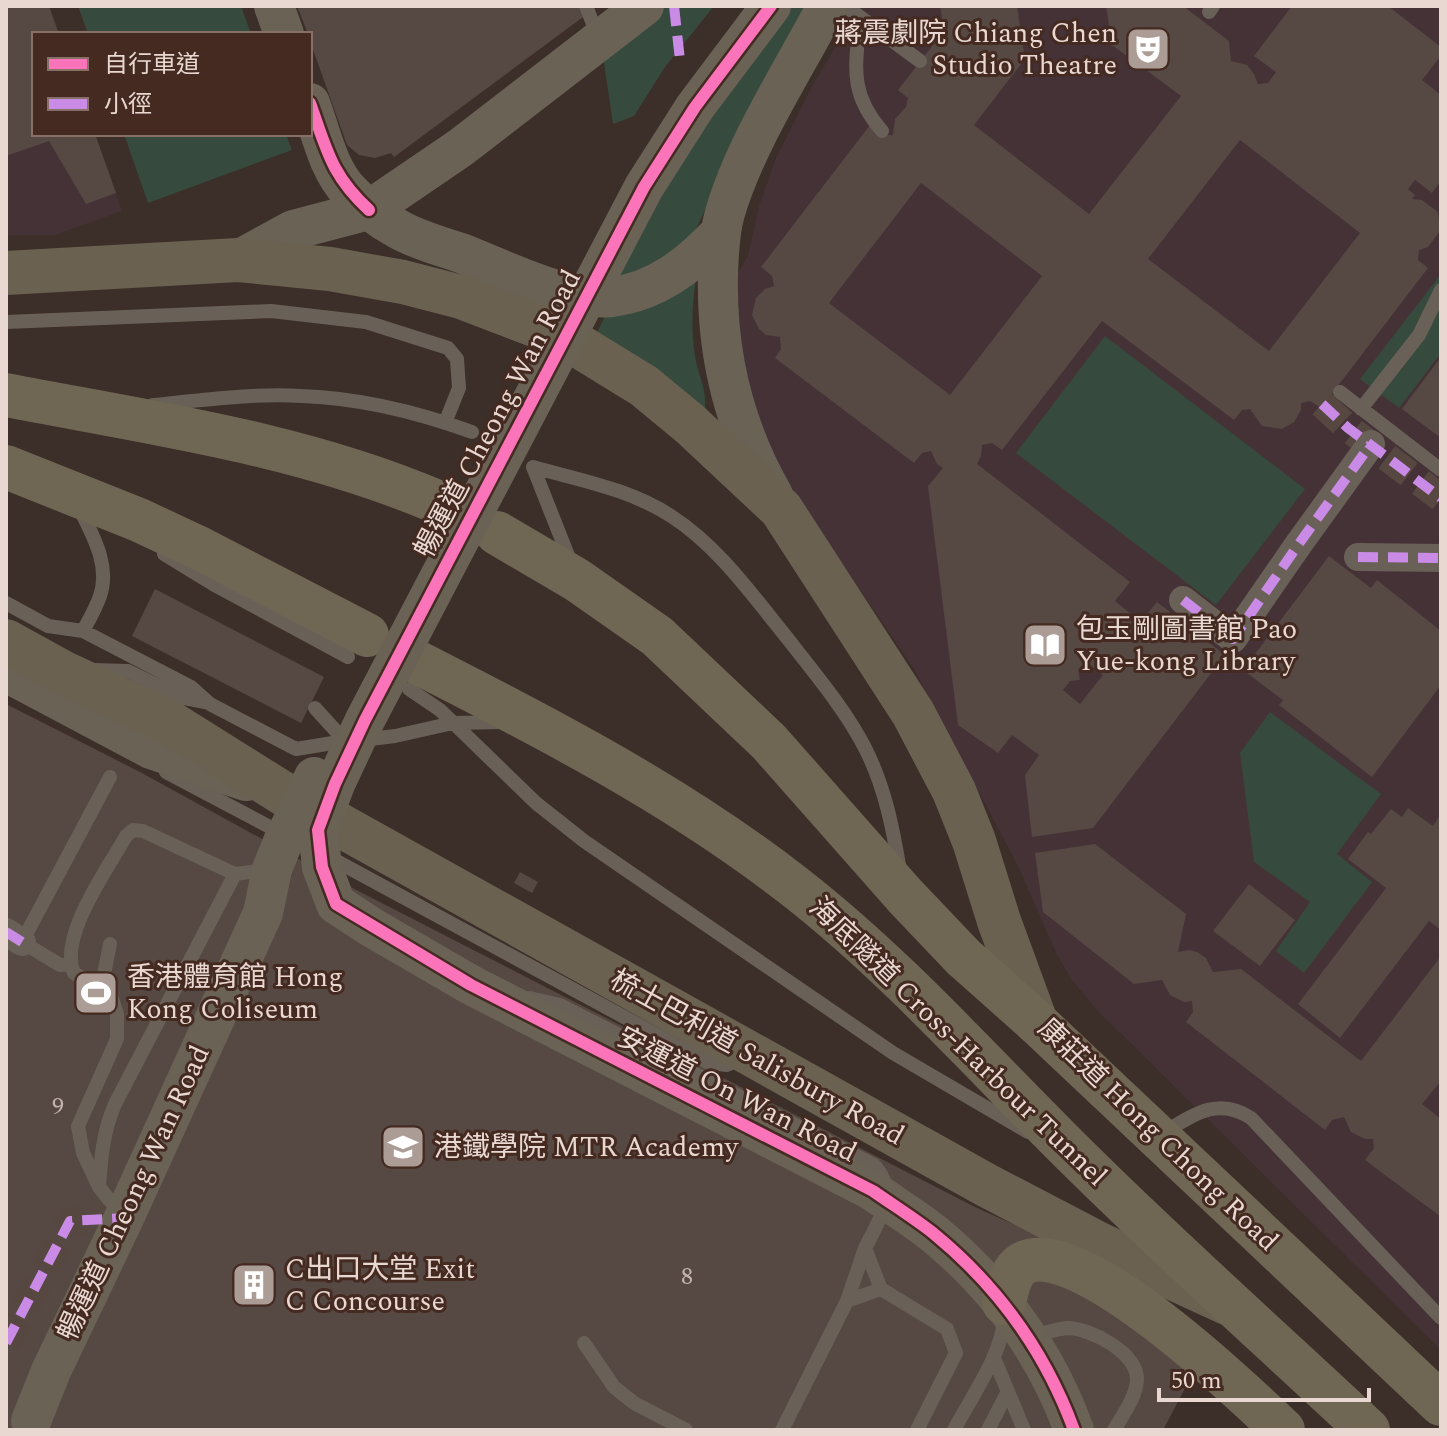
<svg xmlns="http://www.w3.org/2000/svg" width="1447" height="1436" font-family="Spectral,'Noto Sans TC',serif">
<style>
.education{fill:#453236}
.green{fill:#364b3d}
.building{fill:#564843;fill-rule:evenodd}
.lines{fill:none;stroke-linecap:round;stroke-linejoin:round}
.street-tunnel{stroke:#564841;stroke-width:28;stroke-dasharray:28 14;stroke-linecap:butt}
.lane{stroke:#696157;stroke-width:14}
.street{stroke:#696157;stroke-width:28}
.secondary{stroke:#6a6255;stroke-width:40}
.primary{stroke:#6a6151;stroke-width:44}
.highway{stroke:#706654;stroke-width:44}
.secondary-bridge{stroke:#6a6255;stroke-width:40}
.quiet{stroke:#ca8be6;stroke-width:10;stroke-dasharray:20 10;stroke-linecap:butt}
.cycleway-casing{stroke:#442a20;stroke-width:17}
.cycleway{stroke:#fb73b8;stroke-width:12}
.labels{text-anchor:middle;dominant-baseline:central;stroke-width:6;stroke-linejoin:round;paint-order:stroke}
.number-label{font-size:24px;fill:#c4b4ae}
.poi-label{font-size:28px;fill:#e9d8d1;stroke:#442a20;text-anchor:start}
.street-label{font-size:28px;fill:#e9d8d1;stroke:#442a20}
</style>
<rect width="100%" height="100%" fill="#3c2e28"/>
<path class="education" d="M6 6 34 34V134H95L122 211 55 235H6Z
M859 6H1441V1350L1097 1010 1072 980 1057 955 1017 864 914 669 802 504 762 439 739 380 737 274 748 256 759 206 775 161 810 90Z"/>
<path class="green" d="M78 6H241L251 34H88Z
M667 6H714L665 67 634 116 613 124 604 63 609 50Z
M782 6H808L775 62 688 246 654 267 609 283 631 239Z
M124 134H286L292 150 148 203Z
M1441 274V353L1399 408 1360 379Z
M696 279C692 304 691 331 695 356 699 380 710 393 703 418L592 343 605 316Z
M1105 336 1305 489 1216 605 1016 453Z
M1270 712 1381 794 1337 854 1372 882 1304 973 1276 951 1310 902 1254 862 1240 753Z"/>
<path class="building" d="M6 6H49L59 34H34V134H95L116 193 86 204 49 141 6 156Z
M297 6H598L394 157 391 153 375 158 359 155 347 145 310 41V34H308Z
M940 6H1017L1025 59 974 125 1089 214 1181 96 1112 45 1106 6H1183L1229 41 1231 61 1247 65 1254 74 1258 84 1268 83 1276 72 1254 56 1292 6H1388L1441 47V56L1422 80 1441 95V181L1432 193 1415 180 1408 189 1415 195 1412 199 1422 200 1438 212 1440 231 1428 247 1419 250 1418 260 1428 268 1321 408 1310 401 1301 403V410L1294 422 1282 429 1262 426 1250 409 1242 410 1234 420 1102 321 1002 450 992 443 982 445 981 456 977 464 1130 582 1115 601 1141 622 1157 602 1225 655 1093 828 1032 837 1025 775 1039 755 1012 735 998 753 958 725 928 486 943 468 937 464 931 451 922 453 914 463 775 358 781 349 780 337 766 335 759 329 752 315 756 298 765 289 774 286 772 276 761 267 870 125 882 135H893L895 119 906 107 908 98 898 90 944 31ZM1240 140 1360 233 1269 351 1148 259ZM921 183 1042 276 950 395 829 303ZM1085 661 1103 675 1080 704 1063 690 1070 681 1080 680 1078 670Z
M1441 357V438L1402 409Z
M1329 556 1371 588 1377 580 1441 631V685L1372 777 1279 705 1283 700 1243 670Z
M155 589 324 677 301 723 132 636Z
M6 704 140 772 333 878 977 1208 1053 1242 1210 1341 1163 1430H6Z
M1408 808 1433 826 1441 814V930L1429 921 1340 1038 1298 1004 1386 888 1348 859 1368 832 1371 834 1391 809 1402 817Z
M1095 844 1186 914 1178 952 1189 950 1197 952 1206 958 1213 972 1241 969 1361 1061 1441 956V1081L1422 1104 1441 1119V1217L1365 1160 1374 1148 1373 1139H1365L1351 1132 1344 1117 1332 1120 1325 1130 1186 1022 1193 1012 1192 1001 1184 1002 1170 995 1162 980 1134 984 1043 912 1035 853Z
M520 872 538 882 532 893 514 883Z
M1249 884 1295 920 1260 966 1213 931Z"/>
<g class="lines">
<path class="street-tunnel" d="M1322 404 1348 428 1441 498
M6 1343 70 1221 124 1218"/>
<path class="lane" d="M586 6 599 39
M845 6 920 61
M1209 12 1213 6
M860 18C856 65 848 92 882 131
M6 322 271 311 366 322 448 348 457 359 459 388 445 423
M1340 392 1441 470
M153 405C202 400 253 393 302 396 360 398 417 412 472 432
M1361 409 1419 335 1441 290
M533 467C579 480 630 489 671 516 718 546 753 596 788 639 815 674 845 709 865 748 885 787 893 829 900 871
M533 467 571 563
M78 505C91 533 111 564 100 596 96 608 89 620 83 631
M164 554 213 584 348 657
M6 603 48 626 83 631 191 687 210 704 296 749 345 741 315 708
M93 670 128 671 183 698 209 703
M409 689 440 710 536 803 584 841 893 1053 1028 1132
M362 740 395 736 453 723 503 722
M166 772 285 835
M329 857 709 1063 727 1065 742 1057
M110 944 104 974 117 1014V1039L78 1126 83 1153 99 1187 121 1214
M70 964 60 965 22 942 110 777
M111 996 74 973C58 936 108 869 126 836L133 830 143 831 235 874 266 870
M530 998 560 1005 874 1165C899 1191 879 1221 865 1248L881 1289 947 1329 956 1353 917 1430
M1163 1133C1193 1115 1218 1096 1251 1118L1441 1318
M99 1187C101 1157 103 1132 115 1104L235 874
M847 1301 881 1289
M1031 1337C1042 1334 1056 1329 1067 1328 1091 1328 1137 1353 1137 1379 1137 1396 1122 1416 1114 1430
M584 1343 614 1387 634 1403 686 1430
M994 1358 1024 1430
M782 1430 847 1301 865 1248
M954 1430C971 1397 1002 1355 1004 1319
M988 1430 1008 1391"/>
<path class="street" d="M1358 557 1441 558
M1183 600 1233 639 1298 545 1371 444
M6 932 22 942"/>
<path class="secondary" d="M274 6 284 34
M310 103C321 132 328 170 350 192 364 207 380 219 398 229 417 240 440 246 461 253 503 269 566 302 612 297 657 291 690 265 720 233
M238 260 293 230 369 210 460 148 644 6
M773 495C734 427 716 353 718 274 719 253 719 233 725 213 745 144 793 71 827 6
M6 672 151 749 246 781
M322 867 336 904 371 927 471 985 873 1191C893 1205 914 1218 933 1233 999 1287 1045 1351 1074 1430
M124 1218 263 913 272 869 283 842"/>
<path class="primary" d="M6 273 238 260 330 269 403 282 461 297 561 335 644 386 690 424 781 509 913 713 954 791 974 841 999 921 1036 1022
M6 641 64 673 169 722 284 794 986 1185 1101 1245 1227 1303"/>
<path class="highway" d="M6 395C151 423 298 443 435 501
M6 467 139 520 201 549 367 635
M497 533 577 580 657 636 769 742 905 896 963 957 1036 1022 1441 1404
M411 659C545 727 677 795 795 887 900 969 988 1070 1082 1162 1175 1254 1273 1341 1368 1430
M1004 1303C1007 1289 1011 1268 1026 1262 1083 1239 1242 1391 1283 1430"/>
<path class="secondary-bridge" d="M283 842 314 777
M322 867 318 830 335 784 365 720 644 187 695 107 771 6
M31 1421 51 1371 124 1218"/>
<path class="quiet" d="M674 6 680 60
M1322 404 1348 428 1441 498
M1358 557 1441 558
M1183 600 1233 639 1298 545 1371 444
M6 932 22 942
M6 1343 70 1221 124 1218"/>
<g class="cycleway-casing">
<path id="cycleway" d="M771 6 695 107 644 187 365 720 335 784 318 830 322 867 336 904 471 985 873 1191C893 1205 914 1218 933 1233 999 1287 1045 1351 1074 1430
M310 103C327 150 331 175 369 210"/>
</g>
<use href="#cycleway" class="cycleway"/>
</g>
<defs>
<g id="theatre-square" transform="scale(2.3)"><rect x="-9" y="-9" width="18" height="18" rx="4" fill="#ac9c96" stroke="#442a20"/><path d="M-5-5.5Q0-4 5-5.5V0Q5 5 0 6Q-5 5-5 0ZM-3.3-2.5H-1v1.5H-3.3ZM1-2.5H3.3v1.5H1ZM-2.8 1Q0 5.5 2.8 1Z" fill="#fff"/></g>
<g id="library-square" transform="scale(2.3)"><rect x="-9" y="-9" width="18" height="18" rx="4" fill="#ac9c96" stroke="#442a20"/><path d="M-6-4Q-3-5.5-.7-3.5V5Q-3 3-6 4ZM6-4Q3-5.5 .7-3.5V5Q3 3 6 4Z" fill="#fff"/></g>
<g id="stadium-square" transform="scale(2.3)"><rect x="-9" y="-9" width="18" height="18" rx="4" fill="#ac9c96" stroke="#442a20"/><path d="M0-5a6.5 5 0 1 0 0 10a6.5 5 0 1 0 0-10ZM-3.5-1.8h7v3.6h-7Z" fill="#fff"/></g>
<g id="university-square" transform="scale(2.3)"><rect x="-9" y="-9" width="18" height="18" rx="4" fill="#ac9c96" stroke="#442a20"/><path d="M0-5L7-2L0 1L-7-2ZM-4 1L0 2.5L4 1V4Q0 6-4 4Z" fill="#fff"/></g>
<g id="building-square" transform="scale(2.3)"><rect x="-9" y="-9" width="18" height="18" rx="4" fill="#ac9c96" stroke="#442a20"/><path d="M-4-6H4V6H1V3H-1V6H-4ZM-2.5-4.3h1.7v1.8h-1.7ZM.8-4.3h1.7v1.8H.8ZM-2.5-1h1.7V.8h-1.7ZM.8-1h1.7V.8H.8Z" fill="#fff"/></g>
</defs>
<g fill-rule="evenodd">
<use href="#theatre-square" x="1148" y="49"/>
<use href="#library-square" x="1045" y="645"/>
<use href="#stadium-square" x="96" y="993"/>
<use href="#university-square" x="403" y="1147"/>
<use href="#building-square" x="254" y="1285"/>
</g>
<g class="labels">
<g class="number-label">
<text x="58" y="1107">9</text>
<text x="687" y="1277">8</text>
</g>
<g class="poi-label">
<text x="1117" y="33" text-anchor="end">蔣震劇院 Chiang Chen<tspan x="1117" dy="32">Studio Theatre</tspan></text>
<text x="1076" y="629">包玉剛圖書館 Pao<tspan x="1076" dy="32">Yue-kong Library</tspan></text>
<text x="127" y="977">香港體育館 Hong<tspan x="127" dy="32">Kong Coliseum</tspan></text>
<text x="434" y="1147">港鐵學院 MTR Academy</text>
<text x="285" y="1269">C出口大堂 Exit<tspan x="285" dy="32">C Concourse</tspan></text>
</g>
<g class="street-label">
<text transform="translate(498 414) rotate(-62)">暢運道 Cheong Wan Road</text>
<text transform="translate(958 1042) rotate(44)">海底隧道 Cross-Harbour Tunnel</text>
<text transform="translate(757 1058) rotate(29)">梳士巴利道 Salisbury Road</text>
<text transform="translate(737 1095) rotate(27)">安運道 On Wan Road</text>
<text transform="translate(1158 1135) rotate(44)">康莊道 Hong Chong Road</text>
<text transform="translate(134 1193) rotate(-65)">暢運道 Cheong Wan Road</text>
</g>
</g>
<rect width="1447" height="1436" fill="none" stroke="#e9d8d1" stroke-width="16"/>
<rect x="32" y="32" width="280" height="104" fill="#442a20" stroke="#867067" stroke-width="2"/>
<rect x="48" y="58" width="40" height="12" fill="#fb73b8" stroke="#867067" stroke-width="2"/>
<text x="104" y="72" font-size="24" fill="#e9d8d1">自行車道</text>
<rect x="48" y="98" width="40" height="12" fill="#ca8be6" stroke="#867067" stroke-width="2"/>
<text x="104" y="112" font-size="24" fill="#e9d8d1">小徑</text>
<path d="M1159 1388v12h210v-12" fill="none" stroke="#e9d8d1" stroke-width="4"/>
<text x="1171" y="1388" font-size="24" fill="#e9d8d1" stroke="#442a20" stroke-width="6" paint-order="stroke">50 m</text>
</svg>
